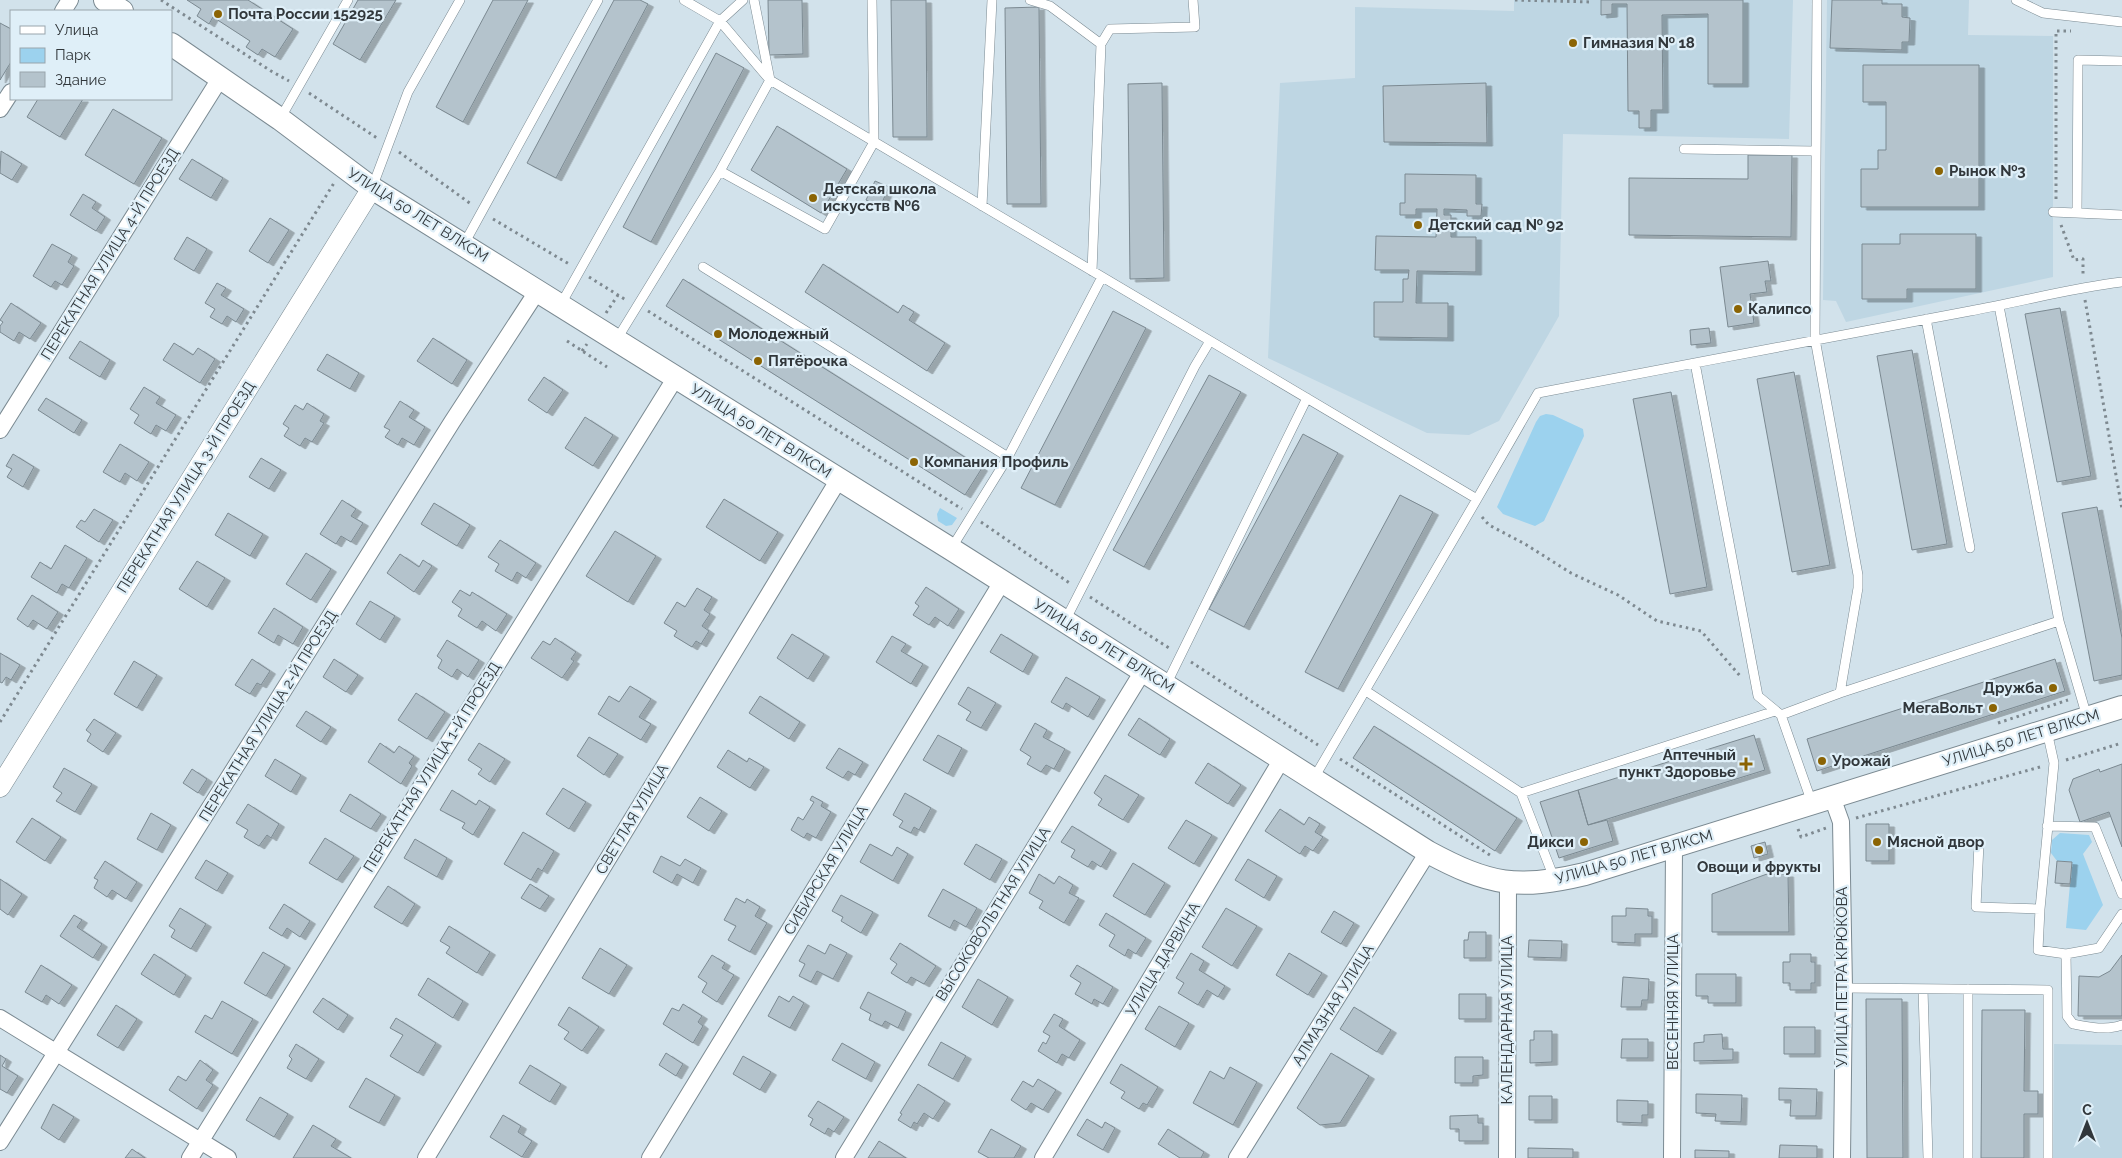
<svg xmlns="http://www.w3.org/2000/svg" width="2122" height="1158" font-family="Raleway,sans-serif">
<style>
.built{fill:#bed6e3}
.green{fill:#9cd2ee}
.building{fill:#b4c3cc;stroke:#7b8991;filter:url(#shadow)}
.lines{fill:none;stroke-linecap:round;stroke-linejoin:round}
.service-casing{stroke:#7b8a92;stroke-width:10}
.minor-casing{stroke:#7b8a92;stroke-width:18}
.tertiary-casing{stroke:#7b8a92;stroke-width:21}
.secondary-casing{stroke:#7b8a92;stroke-width:24}
.path{stroke:#7e8990;stroke-width:3;stroke-dasharray:2.5 4;stroke-linecap:butt}
.service{stroke:#fff;stroke-width:9}
.minor{stroke:#fff;stroke-width:16}
.tertiary{stroke:#fff;stroke-width:20}
.secondary{stroke:#fff;stroke-width:22}
.poi-dot{fill:#8b6404;stroke:#dfeff8;stroke-width:2}
.labels{text-anchor:middle;dominant-baseline:central;stroke-width:4.5;stroke-linejoin:round;paint-order:stroke}
.poi-label{font-size:15px;font-weight:bold;fill:#31373b;stroke:#dfeff8;text-anchor:start}
.street-label{font-size:15px;fill:#31373b;stroke:#dfeff8}
</style>
<defs>
<filter id="shadow"><feDropShadow dx="5.5" dy="3" stdDeviation="0" flood-color="#0004"/></filter>
</defs>
<rect width="100%" height="100%" fill="#d2e2eb"/>
<path class="built" d="M1514 0H1793L1789 139 1563 134 1559 316 1499 421 1469 435 1427 433 1268 358 1280 83 1355 78V7L1514 11Z
M1827 0H1969L1968 35 2053 36V277L1846 322 1836 301 1823 300Z
M2054 1044 2122 1045V1158H2053Z"/>
<path class="green" d="M1546 414 1553 415 1583 429 1584 436 1544 521 1535 526 1503 514 1497 507 1536 422 1540 416Z
M940 508 957 518 952 525 946 526 938 521 937 514Z
M2060 833 2089 835 2092 842 2083 854 2103 905 2086 930 2066 928 2072 862 2057 861 2051 853 2052 840Z"/>
<path class="building" d="M187 0H248L293 29 275 57 262 49 258 55 246 47 250 41 213 17 209 24 197 16 201 9Z
M358 0H396L360 60 333 44Z
M493 0H528L463 122 436 107Z
M614 0H640L648 4 556 178 527 163Z
M768 0H802L803 54 769 55Z
M891 0H926L927 137H893Z
M1601 0H1743V84H1708V14L1662 15 1663 110H1651V128H1639V111H1628L1627 4H1612V14L1601 15Z
M1832 0H1882V4H1902V17L1910 18 1909 42H1902V50L1830 48Z
M1039 7 1041 204H1007L1005 8Z
M0 23 11 29V62L0 80Z
M716 53 744 68 651 242 623 227Z
M1863 65H1979V207H1861V169H1878V150H1886V102H1863Z
M1162 83 1164 278 1130 279 1128 84Z
M1486 83 1487 143 1384 142 1383 86Z
M38 99H83L60 137 27 117Z
M113 109 162 138 134 184 85 155Z
M777 126 847 169 821 213 751 170Z
M1 151 22 164 12 180 0 173Z
M1748 155H1792L1791 237 1629 235V178L1748 179Z
M192 159 223 178 211 198 179 179Z
M1405 174 1476 175V204H1482L1481 216H1467V210L1444 209V215H1451V237H1476V272L1417 271 1416 303H1448V338L1374 337V302H1403V279H1408L1409 270H1375L1376 236 1436 237 1437 209H1416V215H1400V203H1405Z
M875 181 889 187 880 207 866 200Z
M83 194 96 202 92 208 105 217 96 231 70 215Z
M270 218 289 230 268 263 249 251Z
M1900 234H1976V289H1907V299H1862V244H1900Z
M187 237 207 249 194 271 174 259Z
M52 244 72 255 68 262 74 266 62 285 55 281 51 287 33 276Z
M1768 261 1771 281H1765L1767 292 1750 294 1754 323 1728 327 1720 267Z
M823 264 898 313 903 305 914 312 909 320 945 343 927 371 805 292Z
M683 279 982 468 965 495 666 306Z
M217 283 226 288 221 295 244 309 236 322 227 316 222 324 210 317 215 309 205 303Z
M11 303 41 323 30 339 19 332 14 341 0 332V326L3 322 0 320Z
M2060 308 2091 476 2057 482 2025 314Z
M1113 311 1146 328 1055 505 1021 488Z
M1709 328 1711 343 1691 345 1690 330Z
M433 338 467 360 452 384 417 361Z
M80 341 110 360 100 377 69 358Z
M174 343 193 355 198 348 215 359 200 383 163 360Z
M1912 350 1947 544 1912 550 1877 356Z
M327 354 359 373 350 389 317 370Z
M1794 372 1830 565 1792 572 1757 379Z
M1209 375 1241 392 1144 567 1113 550Z
M544 377 563 390 547 413 528 400Z
M144 387 160 397 156 403 176 415 166 431 156 425 151 434 134 423 139 415 130 409Z
M1671 392 1707 587 1670 594 1633 399Z
M46 398 82 420 74 433 38 410Z
M400 401 414 410 409 417 425 427 414 445 402 438 398 445 385 437 390 430 384 427Z
M307 403 324 414 320 421 324 423 312 442 305 438 300 446 284 436 289 428 283 424 295 405 303 410Z
M585 417 613 435 593 466 565 448Z
M1303 434 1338 453 1244 627 1209 609Z
M120 444 149 462 137 481 125 473 120 482 103 472Z
M13 454 34 467 23 487 7 477 12 469 6 466Z
M261 458 281 470 269 489 249 477Z
M1400 495 1433 512 1338 689 1305 672Z
M724 499 778 532 760 561 706 527Z
M342 500 356 509 351 516 363 523 351 542 341 536 336 544 320 534Z
M434 503 470 525 457 546 421 524Z
M2097 507 2122 638V675L2094 681 2062 513Z
M94 509 113 520 99 542 76 527 81 520 85 522Z
M228 513 263 534 250 556 215 535Z
M615 531 656 556 628 602 586 576Z
M500 540 536 563 526 578 517 572 512 581 495 571 499 564 488 557Z
M65 545 87 558 69 588 62 584 57 593 31 577 40 562 51 569Z
M306 553 331 569 311 600 286 584Z
M400 554 419 567 423 560 432 566 414 592 387 573Z
M197 561 225 578 207 607 179 589Z
M926 587 959 609 948 626 935 617 929 625 913 615 919 606 915 603Z
M697 588 712 597 704 610 710 614 702 626 709 631 701 644 696 641 692 647 674 636 677 631 664 623 677 602 685 607Z
M460 590 470 596 472 592 507 614 496 631 482 621 477 628 458 616 462 609 452 602Z
M32 595 58 612 47 629 33 620 28 627 17 619Z
M370 601 395 616 380 640 356 624Z
M274 608 303 627 293 644 278 635 274 643 258 633Z
M792 634 824 654 808 679 777 658Z
M1001 634 1033 654 1023 672 990 652Z
M892 636 906 644 901 651 923 664 911 684 876 662Z
M555 638 576 652 571 659 574 661 562 678 531 658 543 641 550 645Z
M447 640 479 660 468 677 457 669 452 677 438 668 442 660 437 656Z
M0 653 20 665 11 680 6 677 2 683 0 682Z
M252 659 270 671 261 685 257 683 250 694 235 685Z
M334 659 358 675 346 692 323 677Z
M2055 659 2065 691 1817 771 1807 739Z
M134 661 157 675 137 708 114 694Z
M1066 677 1100 697 1088 717 1066 703 1063 709 1051 702Z
M630 686 651 699 639 717 651 724 641 740 598 714 609 696 619 702Z
M968 687 996 703 981 728 966 720 971 712 958 704Z
M416 693 445 712 427 739 398 720Z
M760 696 800 722 789 739 749 713Z
M306 711 331 727 321 742 296 726Z
M1139 718 1170 739 1160 755 1128 735Z
M94 719 116 733 103 752 87 741 91 734 86 730Z
M1035 723 1047 730 1043 737 1065 749 1054 769 1046 765 1041 772 1027 764 1031 757 1020 750Z
M1374 726 1517 818 1495 851 1353 758Z
M938 735 962 748 948 774 923 760Z
M1754 735 1765 770 1588 825 1578 790Z
M589 737 618 754 604 775 577 756Z
M380 743 394 753 399 746 414 756 409 763 412 766 401 784 368 762Z
M479 743 505 759 490 782 478 774 482 769 468 760Z
M839 748 863 762 855 775 848 771 843 778 826 768Z
M728 750 747 762 749 758 764 767 750 788 717 767Z
M275 759 301 775 291 792 265 776Z
M1208 763 1241 785 1228 804 1195 783Z
M2122 764V847L2109 812 2080 822 2069 790 2073 779 2099 769 2100 772Z
M64 768 92 784 75 812 56 801 62 793 53 787Z
M192 769 207 779 198 793 183 783Z
M1105 775 1139 795 1123 820 1098 805 1102 799 1094 793Z
M563 788 586 802 569 829 546 814Z
M452 790 476 805 479 800 490 807 473 835 462 828 465 823 440 810Z
M1578 790 1588 825 1607 820 1613 841 1559 858 1540 802Z
M905 793 931 808 919 830 914 827 911 833 899 827 903 821 893 815Z
M350 794 381 814 371 829 340 811Z
M812 796 823 802 821 806 831 812 816 838 807 833 804 838 791 830 798 817 803 820 814 802 810 800Z
M700 797 722 811 709 831 687 817Z
M248 804 279 824 271 838 267 835 259 846 244 837 248 830 236 823Z
M1280 809 1304 825 1309 817 1320 824 1315 832 1323 837 1313 851 1305 846 1300 854 1265 831Z
M151 813 171 825 157 850 137 839Z
M32 818 61 837 45 861 16 842Z
M1186 820 1212 835 1194 864 1168 848Z
M1866 824H1889V861H1866Z
M1072 826 1111 850 1101 867 1092 861 1088 867 1071 857 1075 850 1061 842Z
M523 832 554 851 542 871 538 868 531 880 504 864Z
M325 838 354 856 337 880 309 863Z
M415 839 447 858 437 877 404 858Z
M1765 842 1768 854 1754 858 1751 846Z
M870 844 892 856 897 847 908 854 893 881 860 862Z
M976 844 1002 859 990 880 964 864Z
M661 856 680 866 685 859 701 868 693 883 677 874 672 883 653 872Z
M1248 859 1277 876 1264 898 1235 880Z
M206 860 228 873 217 891 195 878Z
M105 861 137 882 126 899 112 890 107 897 94 888 98 880 94 878Z
M2057 861 2072 862 2070 884 2055 883Z
M1133 863 1165 883 1145 915 1113 896Z
M1039 874 1054 884 1059 876 1073 885 1069 893 1079 898 1064 923 1039 908 1043 901 1029 893Z
M1767 874H1788L1789 932H1712V894Z
M0 879 22 894 8 915 0 909Z
M530 884 549 896 540 909 521 898Z
M388 886 415 904 402 924 374 907Z
M943 889 977 908 966 927 954 920 950 928 928 916Z
M841 895 873 912 861 933 841 921 843 917 832 911Z
M736 898 745 903 747 899 760 907 755 916 767 923 750 952 728 940 736 926 724 920Z
M284 904 310 921 300 937 287 928 282 936 269 928Z
M180 908 206 924 191 949 171 937 175 930 169 926Z
M1226 908 1257 926 1232 966 1202 947Z
M1626 908 1648 909V916H1652V934H1635V943L1612 942V916H1626Z
M1334 911 1354 923 1341 944 1321 932Z
M1106 913 1146 938 1136 954 1128 949 1125 956 1109 946 1115 935 1099 925Z
M74 915 82 920 77 927 102 944 93 958 60 936Z
M449 926 490 952 477 973 446 953 450 947 440 941Z
M1469 932H1486V958H1464V940H1468Z
M1529 940 1562 941 1561 958 1528 957Z
M900 943 936 966 924 984 911 977 907 983 891 973 897 964 890 959Z
M830 944 847 953 833 979 817 971 811 982 799 976 805 964 799 961 808 945 825 954Z
M600 948 627 965 609 994 582 978Z
M263 952 285 965 266 996 244 983Z
M1191 953 1204 961 1199 970 1225 986 1218 997 1207 990 1198 1005 1178 993 1184 983 1176 978Z
M1289 953 1322 973 1308 995 1276 975Z
M154 954 186 975 174 995 141 974Z
M1790 954H1811V962H1815V983H1811V990H1790V983H1783V962H1790Z
M712 955 725 963 722 968 734 975 717 1002 702 992 707 983 698 977Z
M2122 955V1016H2078L2079 976 2099 977 2110 971Z
M41 965 72 985 59 1004 46 995 42 1002 25 992Z
M1077 965 1113 987 1103 1004 1094 999 1092 1004 1075 994 1081 983 1070 976Z
M1696 974H1736V1003H1708V996H1696Z
M1623 977 1649 979 1648 1000H1642L1641 1007H1621Z
M428 978 463 1001 453 1018 418 995Z
M978 979 1008 997 992 1025 962 1007Z
M868 992 906 1011 898 1028 885 1021 882 1026 869 1020 871 1014 860 1008Z
M1459 994H1486V1019H1459Z
M779 996 789 1002 793 996 804 1003 790 1028 768 1016Z
M323 998 348 1015 338 1030 313 1012Z
M1866 999H1902L1903 1158H1867Z
M222 1001 253 1019 232 1054 195 1032 205 1015 212 1019Z
M683 1004 702 1016 698 1022 703 1026 693 1043 663 1024 672 1008 679 1011Z
M116 1005 137 1019 118 1048 97 1035Z
M1159 1006 1189 1023 1175 1047 1145 1029Z
M569 1007 599 1027 582 1051 564 1039 569 1032 558 1025Z
M1354 1007 1391 1030 1377 1052 1340 1029Z
M1982 1010H2025L2024 1091H2038V1114H2024V1158H1981Z
M1054 1014 1063 1019 1059 1026 1080 1040 1069 1058 1062 1054 1057 1063 1038 1051 1043 1042 1046 1044 1050 1036 1043 1032Z
M396 1018 436 1043 418 1073 390 1056 403 1035 390 1028Z
M1784 1027H1815V1054H1784Z
M1534 1031H1552V1062L1530 1063V1040H1534Z
M1722 1034 1723 1049H1733V1060L1694 1061V1043L1704 1042V1035Z
M1622 1039H1648V1058H1621Z
M941 1042 966 1056 953 1079 928 1065Z
M842 1043 875 1062 866 1079 832 1060Z
M296 1044 319 1059 306 1079 287 1068 292 1059 289 1056Z
M666 1053 683 1064 676 1076 659 1065Z
M1331 1053 1369 1076 1340 1123 1320 1125 1297 1108Z
M0 1055 6 1059 2 1066 18 1076 7 1093 0 1089Z
M743 1056 771 1072 760 1090 733 1074Z
M1455 1057H1483V1075L1473 1076V1083H1455Z
M200 1060 213 1070 206 1080 213 1085 197 1109 169 1090 178 1076 186 1081Z
M1121 1064 1158 1087 1147 1105 1143 1103 1139 1109 1121 1098 1125 1092 1110 1083Z
M530 1065 561 1084 550 1102 519 1083Z
M1230 1067 1257 1082 1233 1125 1193 1103 1210 1071 1224 1079Z
M366 1078 395 1095 379 1123 349 1107Z
M1038 1079 1056 1090 1043 1110 1031 1103 1026 1110 1011 1100 1023 1081 1033 1087Z
M918 1084 945 1101 933 1119 924 1113 917 1124 914 1122 911 1128 898 1120 902 1114 900 1113Z
M1779 1088 1817 1089 1816 1116H1790L1791 1100H1779Z
M1696 1094 1742 1095 1741 1122 1715 1121 1716 1114 1696 1113Z
M1529 1096H1552V1120H1529Z
M260 1097 288 1114 274 1137 246 1120Z
M1617 1100 1648 1101V1115H1642V1123L1617 1122Z
M818 1101 844 1117 834 1132 828 1128 825 1134 810 1125 813 1119 808 1116Z
M53 1104 74 1117 59 1140 41 1128Z
M503 1115 521 1126 518 1132 532 1141 522 1157 490 1137Z
M1478 1115V1123H1483V1141H1459V1129H1450V1116Z
M1087 1119 1102 1128 1105 1122 1115 1128 1103 1150 1077 1135Z
M313 1125 336 1139 331 1146 351 1158H293Z
M991 1129 1021 1146 1014 1158H989L978 1152Z
M1168 1129 1204 1152 1201 1158H1180L1158 1144Z
M879 1141 906 1158H868Z
M1780 1145 1817 1146V1158H1779Z
M1528 1148 1573 1149V1158H1528Z
M132 1149 145 1158H125Z
M1695 1150 1729 1151V1158H1695Z"/>
<g class="lines">
<g class="service-casing">
<path id="service" d="M684 0 720 21 770 80 1477 499 1314 778
M1030 0 1050 6 1101 44 1092 271
M1817 0 1815 339 1858 575V588L1840 693
M2016 0 2043 13 2122 22
M1101 44 1110 29 1195 27 1193 0
M280 119 348 0
M1684 149 1815 151
M720 171 825 229 874 142 872 0
M372 188 408 92 460 0
M982 206 992 0
M2053 212 2122 215
M2077 213 2078 60 2122 61
M464 244 598 0
M703 267 1008 457 951 549
M561 304 720 21 743 0
M1999 306 2059 621
M1926 319 1970 548
M617 339 720 171 770 80 754 0
M1695 363 1758 696 1781 715 1812 803
M1008 457 1102 277
M1477 499 1538 393C1682 366 1826 337 1970 311 2020 302 2071 288 2122 282
M1065 621 1195 366 1210 341
M1166 685 1307 398
M1366 691 1521 793 1554 878
M1781 715 1840 693 2059 621 2087 717
M2047 731 2054 763 2040 909 2038 950 2066 954 2099 948 2122 914
M1521 793 1775 711
M2047 826 2095 827 2122 894
M1979 844 1976 907 2040 909
M2066 954 2067 1016 2073 1024C2088 1027 2107 1031 2122 1025
M1844 988 2048 990V1158
M1923 989 1928 1158
M1968 989V1158"/>
</g>
<g class="minor-casing">
<path id="minor" d="M63 11 70 0
M0 109 11 92
M0 430 221 77
M1832 797 1841 822 1844 988 1842 1158
M0 1018 228 1158
M0 1142 452 422 538 290
M190 1158 676 377
M426 1158 839 479
M650 1158 1002 582
M844 1158 1143 671
M1043 1158 1282 759
M1237 1158 1428 852
M1507 1158 1508 882
M1672 1158 1674 847"/>
</g>
<g class="tertiary-casing">
<path id="tertiary" d="M0 787 372 188"/>
</g>
<g class="secondary-casing">
<path id="secondary" d="M105 0 122 11
M171 44 280 119 372 188 951 549 1428 852C1489 885 1518 890 1585 874L2122 707"/>
</g>
<path class="path" d="M161 0 271 71 289 81
M1515 0 1592 2
M309 93 377 138
M399 152 471 204
M2056 199V31H2071
M493 219 569 264
M2061 225 2074 260 2083 259V277
M589 277 626 300
M2085 300 2122 509
M648 311 962 509
M606 313 618 295
M567 341 607 367
M582 351 587 344
M1482 517 1489 525 1525 544 1571 573 1618 595 1657 621 1701 631 1741 677
M981 522 1071 584
M1090 597 1169 648
M1191 662 1318 745
M0 722 334 183
M1998 723 2068 700
M1340 759 1493 857
M2066 760 2122 743
M1856 818 2040 767
M1798 829 1801 837 1826 828"/>
<use href="#service" class="service"/>
<use href="#minor" class="minor"/>
<use href="#tertiary" class="tertiary"/>
<use href="#secondary" class="secondary"/>
</g>
<g class="poi-dot">
<circle cx="218" cy="14" r="5"/>
<circle cx="1573" cy="43" r="5"/>
<circle cx="1939" cy="171" r="5"/>
<circle cx="813" cy="198" r="5"/>
<circle cx="1418" cy="225" r="5"/>
<circle cx="1738" cy="309" r="5"/>
<circle cx="718" cy="334" r="5"/>
<circle cx="758" cy="361" r="5"/>
<circle cx="914" cy="462" r="5"/>
<circle cx="2053" cy="688" r="5"/>
<circle cx="1993" cy="708" r="5"/>
<circle cx="1822" cy="761" r="5"/>
<path d="M1743.5 756.5h5v5h5v5h-5v5h-5v-5h-5v-5h5z"/>
<circle cx="1584" cy="842" r="5"/>
<circle cx="1877" cy="842" r="5"/>
<circle cx="1759" cy="850" r="5"/>
</g>
<g class="labels">
<g class="poi-label">
<text x="228" y="14">Почта России 152925</text>
<text x="1583" y="43">Гимназия № 18</text>
<text x="1949" y="171">Рынок №3</text>
<text x="823" y="189">Детская школа<tspan x="823" dy="17">искусств №6</tspan></text>
<text x="1428" y="225">Детский сад № 92</text>
<text x="1748" y="309">Калипсо</text>
<text x="728" y="334">Молодежный</text>
<text x="768" y="361">Пятёрочка</text>
<text x="924" y="462">Компания Профиль</text>
<text x="2043" y="688" text-anchor="end">Дружба</text>
<text x="1983" y="708" text-anchor="end">МегаВольт</text>
<text x="1736" y="755" text-anchor="end">Аптечный<tspan x="1736" dy="17">пункт Здоровье</tspan></text>
<text x="1832" y="761">Урожай</text>
<text x="1574" y="842" text-anchor="end">Дикси</text>
<text x="1887" y="842">Мясной двор</text>
<text x="1759" y="867" text-anchor="middle">Овощи и фрукты</text>
</g>
<g class="street-label">
<text transform="translate(418 215) rotate(32)">УЛИЦА 50 ЛЕТ ВЛКСМ</text>
<text transform="translate(110 254) rotate(-58)">ПЕРЕКАТНАЯ УЛИЦА 4-Й ПРОЕЗД</text>
<text transform="translate(761 431) rotate(32)">УЛИЦА 50 ЛЕТ ВЛКСМ</text>
<text transform="translate(186 487) rotate(-58)">ПЕРЕКАТНАЯ УЛИЦА 3-Й ПРОЕЗД</text>
<text transform="translate(1104 646) rotate(32)">УЛИЦА 50 ЛЕТ ВЛКСМ</text>
<text transform="translate(268 716) rotate(-58)">ПЕРЕКАТНАЯ УЛИЦА 2-Й ПРОЕЗД</text>
<text transform="translate(2021 738) rotate(-17)">УЛИЦА 50 ЛЕТ ВЛКСМ</text>
<text transform="translate(432 767) rotate(-58)">ПЕРЕКАТНАЯ УЛИЦА 1-Й ПРОЕЗД</text>
<text transform="translate(632 819) rotate(-59)">СВЕТЛАЯ УЛИЦА</text>
<text transform="translate(1634 857) rotate(-16)">УЛИЦА 50 ЛЕТ ВЛКСМ</text>
<text transform="translate(826 870) rotate(-59)">СИБИРСКАЯ УЛИЦА</text>
<text transform="translate(993 914) rotate(-58)">ВЫСОКОВОЛЬТНАЯ УЛИЦА</text>
<text transform="translate(1163 959) rotate(-59)">УЛИЦА ДАРВИНА</text>
<text transform="translate(1842 977) rotate(-90)">УЛИЦА ПЕТРА КРЮКОВА</text>
<text transform="translate(1673 1002) rotate(-90)">ВЕСЕННЯЯ УЛИЦА</text>
<text transform="translate(1333 1005) rotate(-58)">АЛМАЗНАЯ УЛИЦА</text>
<text transform="translate(1507 1020) rotate(-90)">КАЛЕНДАРНАЯ УЛИЦА</text>
</g>
</g>
<rect x="10" y="10" width="162" height="90" fill="#dfeff8" stroke="#99a5ac"/>
<rect x="20" y="26" width="25" height="8" fill="#ffffff" stroke="#99a5ac"/>
<text x="55" y="35" font-size="15" fill="#31373b">Улица</text>
<rect x="20" y="48" width="25" height="15" fill="#9cd2ee" stroke="#99a5ac"/>
<text x="55" y="60" font-size="15" fill="#31373b">Парк</text>
<rect x="20" y="72" width="25" height="15" fill="#b4c3cc" stroke="#99a5ac"/>
<text x="55" y="85" font-size="15" fill="#31373b">Здание</text>
<g transform="translate(2087 1123)" stroke="#dfeff8" stroke-width="4" paint-order="stroke">
<path d="M0-4L9 19L0 12L-9 19Z" fill="#31373b"/>
<text y="-8" font-size="14" font-weight="bold" text-anchor="middle" fill="#31373b">С</text>
</g>
</svg>
